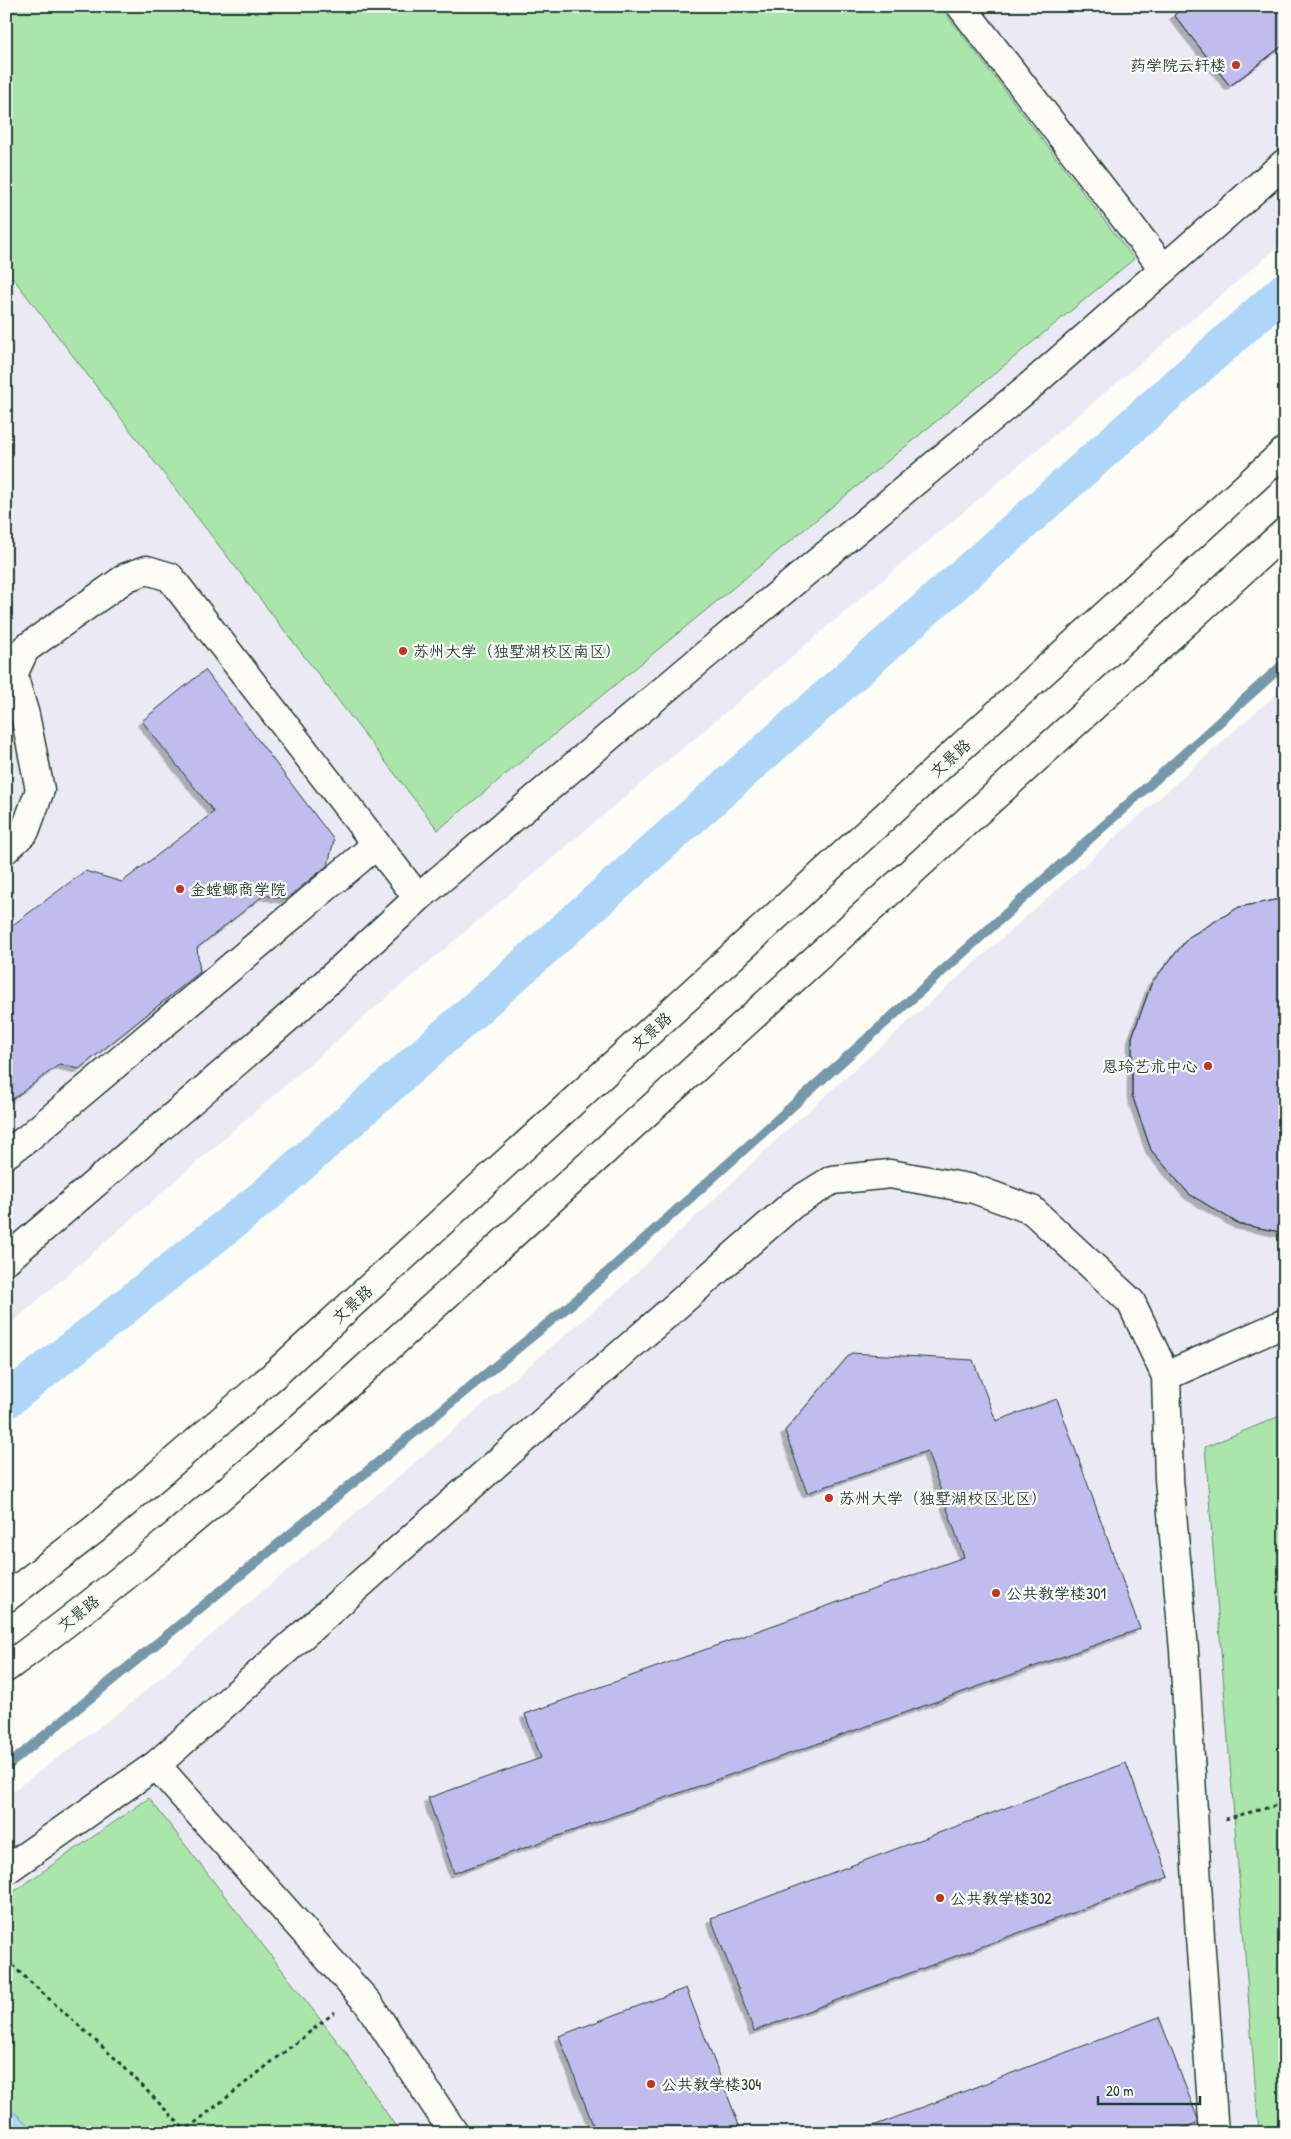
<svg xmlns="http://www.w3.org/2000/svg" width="1291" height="2139" font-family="'Patrick Hand','LXGW WenKai TC',sans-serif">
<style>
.built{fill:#ebe9f4}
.green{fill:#aae5aa;stroke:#64916f}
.water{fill:#aed6f9;stroke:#7599aa}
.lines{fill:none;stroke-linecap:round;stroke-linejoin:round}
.stream{stroke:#7599aa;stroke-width:10}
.canal{stroke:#aed6f9;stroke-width:36}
.building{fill:#c1bcee;stroke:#1f3d34;filter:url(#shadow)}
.minor-casing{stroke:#1f3d34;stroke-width:31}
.major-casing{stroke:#1f3d34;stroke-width:31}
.path{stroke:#1f3d34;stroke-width:3;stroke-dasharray:4 4;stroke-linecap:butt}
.minor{stroke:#fdfcf7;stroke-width:28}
.major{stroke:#fdfcf7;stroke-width:28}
.poi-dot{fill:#c8321e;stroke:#fdfcf7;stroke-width:2}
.labels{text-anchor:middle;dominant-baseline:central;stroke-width:4.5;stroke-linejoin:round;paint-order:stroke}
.poi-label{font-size:16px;fill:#1f3d34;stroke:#fdfcf7;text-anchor:start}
.street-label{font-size:16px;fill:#1f3d34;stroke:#fdfcf7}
</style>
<defs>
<filter id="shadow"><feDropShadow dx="-4.5" dy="4.5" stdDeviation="0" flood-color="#0004"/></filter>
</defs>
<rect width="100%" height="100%" fill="#fdfcf7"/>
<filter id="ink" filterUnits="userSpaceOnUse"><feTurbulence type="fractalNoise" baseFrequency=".02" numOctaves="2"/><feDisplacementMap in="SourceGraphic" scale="10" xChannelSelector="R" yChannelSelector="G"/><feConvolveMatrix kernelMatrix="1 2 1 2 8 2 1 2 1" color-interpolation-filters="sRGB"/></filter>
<g filter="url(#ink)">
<path class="built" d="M6 6H1285V241L372 1010 6 1328Z
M1285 686V2133H6V1796L124 1709 622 1287 786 1131Z"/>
<path class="green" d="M6 6H940L1134 259 438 830 6 269Z
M1285 1414V2133H1259L1205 1447Z
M149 1798 344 2050 400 2133H6V1897Z"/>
<path class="water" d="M6 2105 37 2133H6Z"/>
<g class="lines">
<path class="stream" d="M6 1767 580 1297 1285 663"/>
<path class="canal" d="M6 1401 266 1195 1285 290"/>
</g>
<path class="building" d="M1185 6H1285V44L1230 86 1174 15Z
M1185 6H1285V44L1230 86 1174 15Z
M205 670 334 840 328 865 286 899 264 895 197 948 200 972 79 1069 60 1064 6 1104V930L85 871 122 882 214 812 142 721Z
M1285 898V1233L1239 1224 1189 1194 1151 1150 1132 1095V1037L1152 982 1189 937 1239 907Z
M1285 898V1233L1239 1224 1189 1194 1151 1150 1132 1095V1037L1152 982 1189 937 1239 907Z
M851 1353 973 1360 996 1421 1057 1399 1140 1629 454 1873 428 1798 541 1758 525 1714 964 1557 927 1451 807 1493 785 1431Z
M1126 1763 1169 1877 754 2031 711 1918Z
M686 1988 742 2133H596L559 2036Z
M1159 2017 1199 2122 1170 2133H855Z"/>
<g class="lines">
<g class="minor-casing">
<path id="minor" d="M961 6 1164 269
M6 849 25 831 40 790 25 715 13 675 25 649 127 577 147 570 170 577 418 898
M6 1154 28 1138 376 845
M6 1260 291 1015 418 898 703 657 1030 386 1285 163
M1166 1376 1169 1479 1184 1650 1200 1937 1214 2133
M156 1765 368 2003 454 2133
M6 1870 156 1765 550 1416 793 1204 832 1180 890 1174 974 1189 1032 1210 1131 1302 1166 1376 1285 1323"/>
</g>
<g class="major-casing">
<path id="major" d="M6 1598 95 1529 274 1375 1285 451
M6 1668C113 1590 213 1504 312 1417L1285 532"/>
</g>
<path class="path" d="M1225 1819 1285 1803
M6 1960 118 2061 188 2133
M182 2133 335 2012"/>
<use href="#minor" class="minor"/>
<use href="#major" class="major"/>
</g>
</g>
<g class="poi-dot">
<circle cx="1236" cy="65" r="5"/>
<circle cx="403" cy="651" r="5"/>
<circle cx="180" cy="889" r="5"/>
<circle cx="1208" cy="1066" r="5"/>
<circle cx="829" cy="1498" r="5"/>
<circle cx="996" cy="1593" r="5"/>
<circle cx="940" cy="1898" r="5"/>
<circle cx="651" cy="2084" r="5"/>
</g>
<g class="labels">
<g class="poi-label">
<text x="1226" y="65" text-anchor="end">药学院云轩楼</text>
<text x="413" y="651">苏州大学（独墅湖校区南区）</text>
<text x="190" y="889">金螳螂商学院</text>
<text x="1198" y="1066" text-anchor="end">恩玲艺术中心</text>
<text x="839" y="1498">苏州大学（独墅湖校区北区）</text>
<text x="1006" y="1593">公共教学楼301</text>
<text x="950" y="1898">公共教学楼302</text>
<text x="661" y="2084">公共教学楼304</text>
</g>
<g class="street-label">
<text transform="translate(950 758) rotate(-42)">文景路</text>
<text transform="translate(651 1031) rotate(-42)">文景路</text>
<text transform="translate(352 1304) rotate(-42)">文景路</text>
<text transform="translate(78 1613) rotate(-38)">文景路</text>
</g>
</g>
<rect width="1291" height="2139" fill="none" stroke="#fdfcf7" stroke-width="25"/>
<rect x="12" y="12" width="1266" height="2114" fill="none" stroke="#1f3d34" stroke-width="2" filter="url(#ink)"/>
<path d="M1098 2096v8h102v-8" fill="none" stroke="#1f3d34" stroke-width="2.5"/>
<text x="1106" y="2096" font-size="15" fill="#1f3d34" stroke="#fdfcf7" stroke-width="4" paint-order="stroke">20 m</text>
</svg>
